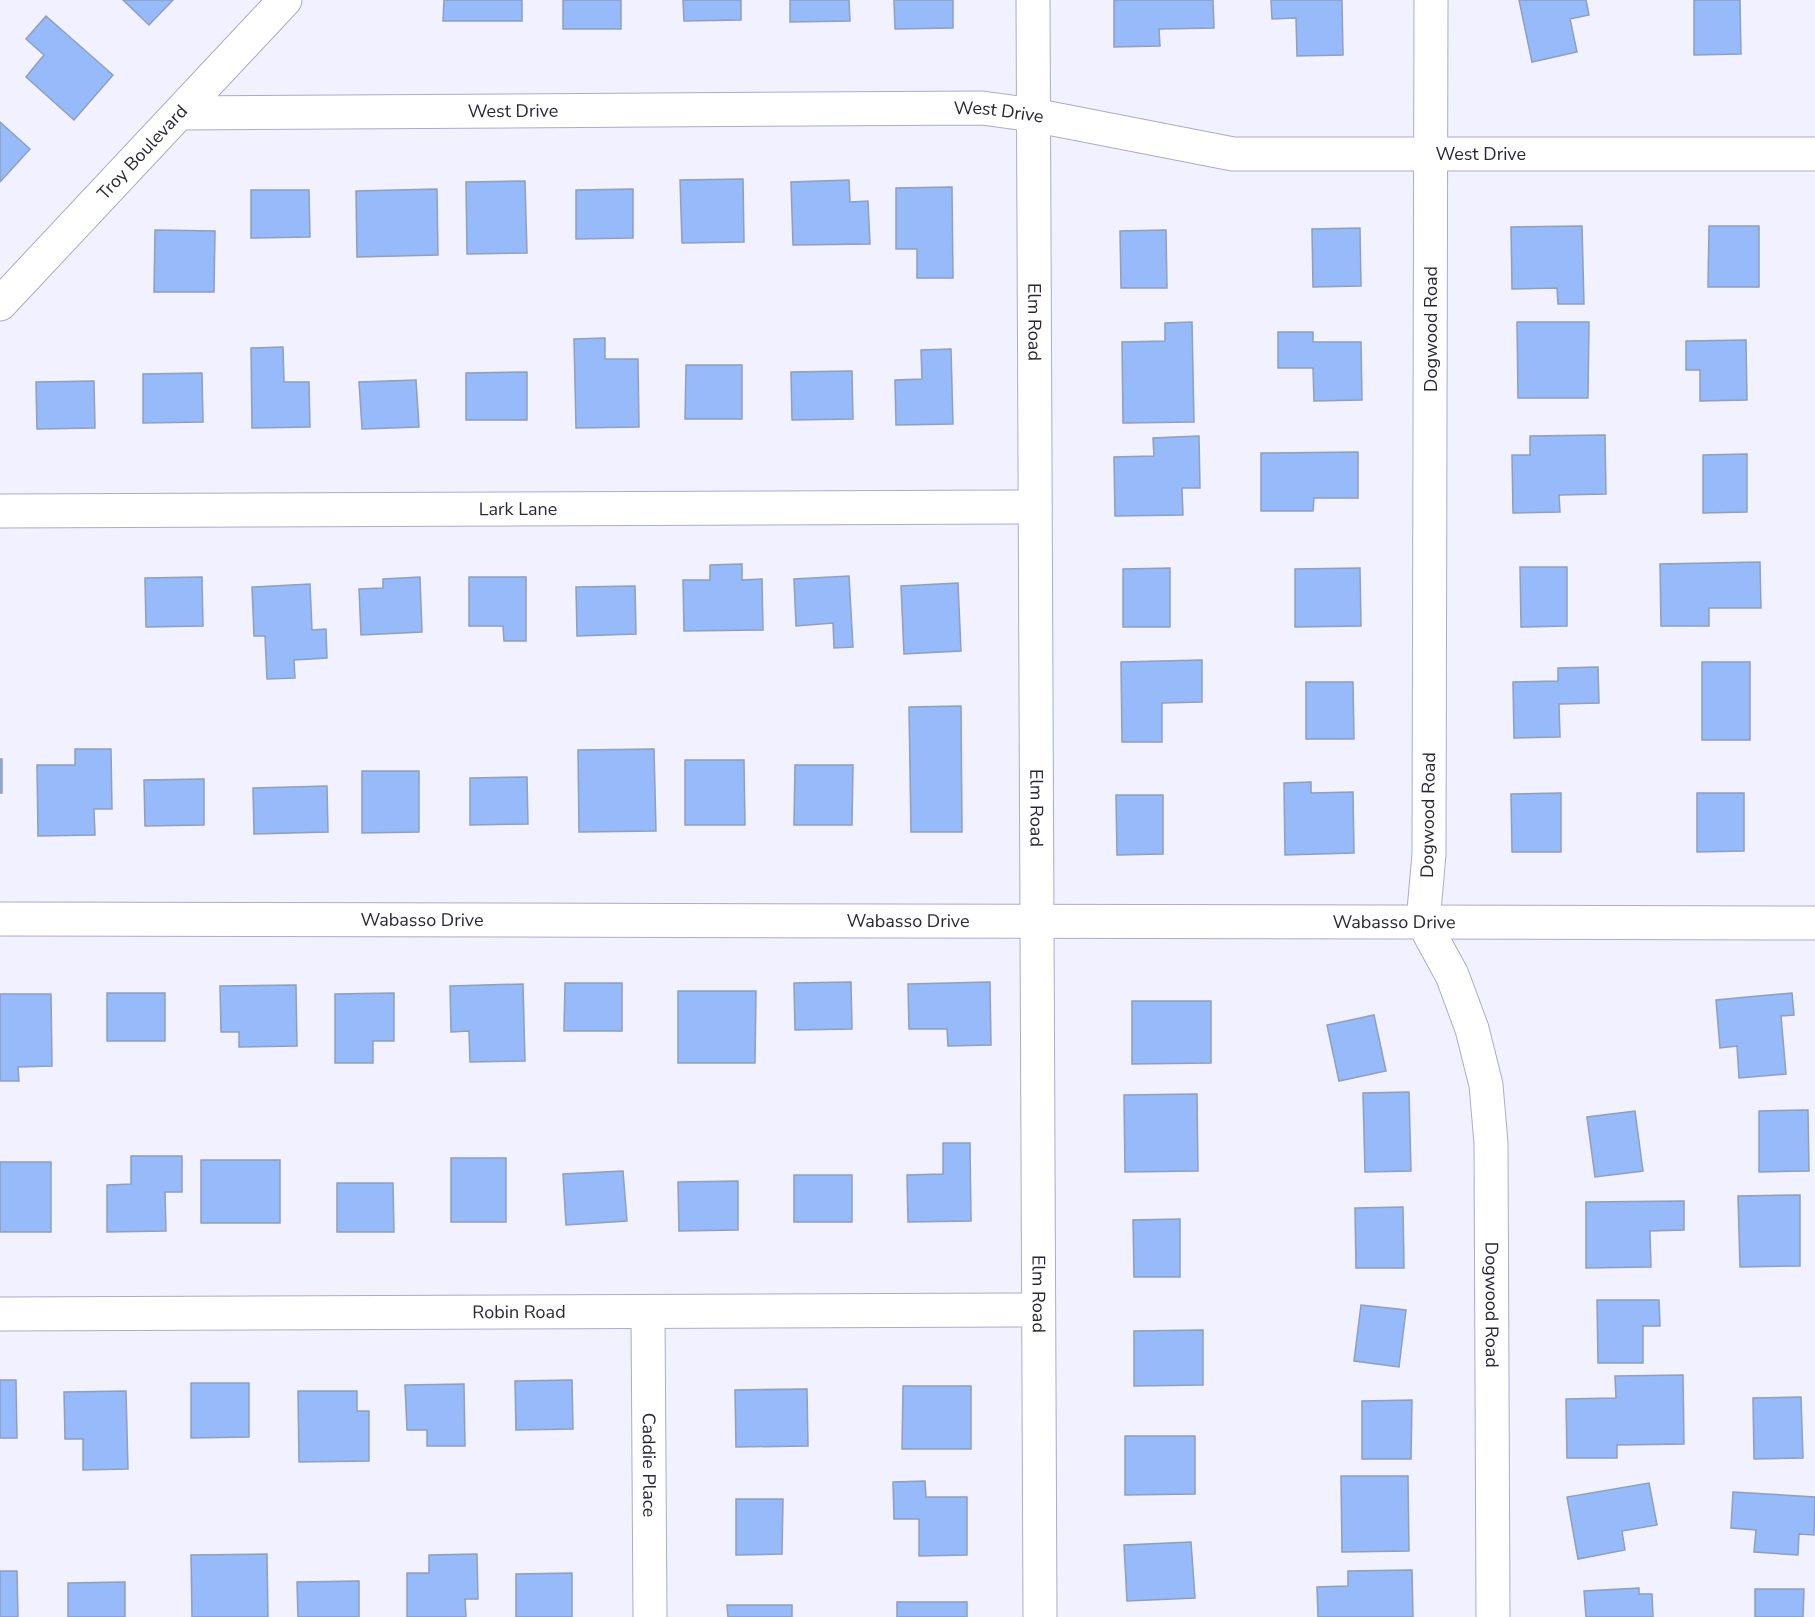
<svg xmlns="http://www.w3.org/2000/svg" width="1815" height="1617" font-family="'Nunito Sans',sans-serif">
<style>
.building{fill:#97bafa;stroke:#8f9fbc;stroke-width:1.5}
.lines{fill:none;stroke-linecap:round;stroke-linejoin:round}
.street-casing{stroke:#ababcb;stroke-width:35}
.street{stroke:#fff;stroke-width:33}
.labels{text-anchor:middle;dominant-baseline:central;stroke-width:6;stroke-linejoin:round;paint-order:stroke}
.street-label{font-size:18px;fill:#282734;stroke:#fff}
</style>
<rect width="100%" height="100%" fill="#f1f1ff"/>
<path class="building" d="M123 0H173L149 25Z
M444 0H522V21H443Z
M563 0H621V29H563Z
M683 0H741V20L684 21Z
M790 0H849L850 21 790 22Z
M894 0H953V28L895 29Z
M1114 0H1213L1214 28 1159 29 1160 46 1114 47Z
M1271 0H1342L1343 55 1297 56 1296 18 1272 19Z
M1519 0H1586L1589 15 1570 19 1577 52 1532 62Z
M1694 0H1740L1741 54 1694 55Z
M46 16 113 75 74 120 26 77 44 55 26 39Z
M0 122 30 149 0 182Z
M743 179 744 242 682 243 680 180Z
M849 180 850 202 868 201 870 244 793 245 791 182Z
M525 181 527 253 467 254 466 182Z
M952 187 953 278H917V249H896V188Z
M437 189 438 255 357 257 356 191Z
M633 189V238L576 239V190Z
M251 190H309L310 237 251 238Z
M1582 226 1584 304H1558L1557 288 1512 289 1511 227Z
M1709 226H1759V287H1708Z
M1360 228 1361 286 1313 287 1312 229Z
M155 230 215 231 214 292H154Z
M1166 230 1167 288H1121L1120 231Z
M1192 322 1194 422 1123 423 1122 342 1165 341V323Z
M1517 322H1589L1588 398H1518Z
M1278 332H1313V342H1361L1362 400 1314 401 1313 368H1278Z
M605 338V359H638L639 427 576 428 574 339Z
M1746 340 1747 400 1700 401V370H1686V341Z
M283 347 284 382H309L310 427 252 428 251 348Z
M951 349 953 424 896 425 895 380 922 379 921 350Z
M686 365H742V419H685Z
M852 371 853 419 792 420 791 372Z
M527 372V420H466V373Z
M202 373 203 422 143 423V374Z
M416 380 419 427 362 429 359 382Z
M94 381 95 428 37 429 36 382Z
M1605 435 1606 494 1559 495 1560 512 1513 513 1512 455H1530V436Z
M1199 436 1200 488H1182L1183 515 1115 516 1114 457 1154 456 1153 438Z
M1358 452V498H1314L1313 511H1261V453Z
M1747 454V512L1703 513V455Z
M1760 562 1761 608H1709V626H1661L1660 564Z
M742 564V580L762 579 763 630 684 631 683 580H710V565Z
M1520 567H1567V626L1521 627Z
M1170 568V627H1123V569Z
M1360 568 1361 626 1295 627V569Z
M849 576 853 647 834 648 833 623 796 626 794 579Z
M202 577 203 626 146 627 145 578Z
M420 577 422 632 361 635 359 589 383 588V579Z
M469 577H526V641H504L503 626H469Z
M958 583 961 651 904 654 901 586Z
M310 584 312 630 326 629 327 658 294 660 295 678 267 679 265 636H254L252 587Z
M635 586 636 634 577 636 576 587Z
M1202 660V702L1162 703V742H1122L1121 662Z
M1702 662H1750V740H1702Z
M1598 667 1599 703 1559 704 1560 737 1514 738 1513 682 1558 681V668Z
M1306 682H1353L1354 739H1306Z
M961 706 962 832H911L909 707Z
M75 749H111L112 809H94L95 835 38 836 37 765H75Z
M654 749 656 831 579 832 578 750Z
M0 759H2V793H0Z
M685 760H744L745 825H685Z
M795 765H853L852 825H794Z
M362 771H419V832L362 833Z
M527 777 528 824 470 825V778Z
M204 779V825L145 826 144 780Z
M1311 782V793L1353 792 1354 853 1285 855 1284 783Z
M327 786 328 832 254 834 253 788Z
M1561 793V852H1512L1511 794Z
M1697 793H1744V851L1697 852Z
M1116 795H1163V854L1117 855Z
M851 982 852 1029 795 1030 794 983Z
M990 982 991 1045 948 1046 947 1029H909L908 984Z
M565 983H622V1031H564Z
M523 984 525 1061 470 1062 469 1031 451 1032 450 986Z
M296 985 297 1046 239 1047V1032H221L220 986Z
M678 991H756L755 1063H678Z
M107 993H165V1041H107Z
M394 993V1041H373V1063H335V994Z
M1792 993 1794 1015 1781 1016 1786 1074 1739 1078 1737 1046 1720 1048 1716 1000Z
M0 994H51L52 1066 18 1067 19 1081H0Z
M1132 1001H1211V1063L1132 1064Z
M1374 1015 1386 1071 1339 1081 1327 1025Z
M1409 1092 1411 1171 1365 1172 1363 1093Z
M1197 1094 1198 1171 1125 1172 1124 1095Z
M1808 1110 1809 1171 1759 1172V1111Z
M1635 1111 1643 1171 1595 1177 1587 1117Z
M943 1143H970L971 1221 908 1222 907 1175 943 1174Z
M131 1156H182V1192H165L166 1231 107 1232V1185L131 1184Z
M451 1158H506V1222H451Z
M201 1160H280V1223H201Z
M0 1162H51V1232H0Z
M623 1171 627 1221 566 1225 563 1174Z
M794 1175H852V1222H794Z
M738 1181V1230L679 1231 678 1182Z
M337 1183H393L394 1232H337Z
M1800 1195V1266L1740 1267 1738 1196Z
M1684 1201V1230L1650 1231 1651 1267 1586 1268V1202Z
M1403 1207 1404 1268H1356L1355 1208Z
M1180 1219V1277H1134L1133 1220Z
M1597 1300H1659L1660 1326H1643V1363H1598Z
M1361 1305 1406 1310 1399 1367 1354 1361Z
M1203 1330V1385L1134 1386V1331Z
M1683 1375 1684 1444 1617 1445V1458H1567L1566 1399 1616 1398 1615 1376Z
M0 1380H16L17 1438H0Z
M572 1380 573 1429 516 1430 515 1381Z
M191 1383H249V1437L191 1438Z
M464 1384 465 1446H427V1430H407L405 1385Z
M903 1386H971V1449H902Z
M807 1389 808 1446 736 1447 735 1390Z
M126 1391 128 1469 83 1470V1439H65L64 1392Z
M298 1391H357V1411H369V1461L299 1462Z
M1801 1397 1803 1458 1754 1459 1753 1398Z
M1412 1400 1411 1459H1362V1401Z
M1125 1436H1195V1494L1125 1495Z
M1341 1476H1408L1409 1551 1342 1552Z
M925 1481 926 1497H967V1555L919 1556V1519H894L893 1482Z
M1649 1483 1657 1525 1622 1531 1625 1550 1578 1559 1567 1497Z
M1733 1492 1815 1497 1814 1535 1799 1534 1798 1555 1754 1552 1756 1530 1731 1528Z
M736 1499H783L782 1554 736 1555Z
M1191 1542 1195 1598 1127 1601 1124 1545Z
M267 1554 268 1617H192L191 1555Z
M477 1554 478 1599H465L466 1617H407V1573H429V1555Z
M1412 1570 1413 1617H1318L1317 1587 1348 1586V1571Z
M0 1571H17L18 1617H0Z
M572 1573V1617H516V1574Z
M359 1581V1617H298L297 1582Z
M125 1582V1617H68V1583Z
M1639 1588V1594H1652L1653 1617H1586L1584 1591Z
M1755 1589H1804L1803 1617H1755Z
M897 1602H967V1617H897Z
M727 1605H792V1617H728Z"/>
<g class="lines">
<g class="street-casing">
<g id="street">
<path id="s1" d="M1033 0 1040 1617"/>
<path id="s2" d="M1431 0 1429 854 1423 922 1452 975 1472 1029 1486 1085 1491 1143 1493 1617"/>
<path id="s3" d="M180 113 982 108 1033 115 1233 154H1815"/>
<path id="s4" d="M0 304 285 0"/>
<path id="s5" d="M0 511 1035 507"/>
<path id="s6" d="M0 919 1815 923"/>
<path id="s7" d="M648 1312 650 1617"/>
<path id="s8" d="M0 1314 1038 1310"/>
</g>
</g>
<use href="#street" class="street"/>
</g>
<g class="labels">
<g class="street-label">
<text stroke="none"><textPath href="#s3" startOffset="333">West Drive</textPath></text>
<text stroke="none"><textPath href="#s3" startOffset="819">West Drive</textPath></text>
<text stroke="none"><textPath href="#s4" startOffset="208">Troy Boulevard</textPath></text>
<text stroke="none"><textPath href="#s3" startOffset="1305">West Drive</textPath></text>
<text stroke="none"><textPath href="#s1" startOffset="322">Elm Road</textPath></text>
<text transform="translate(1431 329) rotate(-90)">Dogwood Road</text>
<text stroke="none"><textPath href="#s5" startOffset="518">Lark Lane</textPath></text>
<text stroke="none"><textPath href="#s1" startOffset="808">Elm Road</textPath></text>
<text transform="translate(1428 815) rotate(-89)">Dogwood Road</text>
<text stroke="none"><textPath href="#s6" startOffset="422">Wabasso Drive</textPath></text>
<text stroke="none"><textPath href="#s6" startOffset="908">Wabasso Drive</textPath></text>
<text stroke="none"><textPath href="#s6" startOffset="1394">Wabasso Drive</textPath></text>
<text stroke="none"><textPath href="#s1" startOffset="1294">Elm Road</textPath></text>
<text stroke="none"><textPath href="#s2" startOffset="1318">Dogwood Road</textPath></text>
<text stroke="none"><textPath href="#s8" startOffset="519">Robin Road</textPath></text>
<text stroke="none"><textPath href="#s7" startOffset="153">Caddie Place</textPath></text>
</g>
</g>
</svg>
